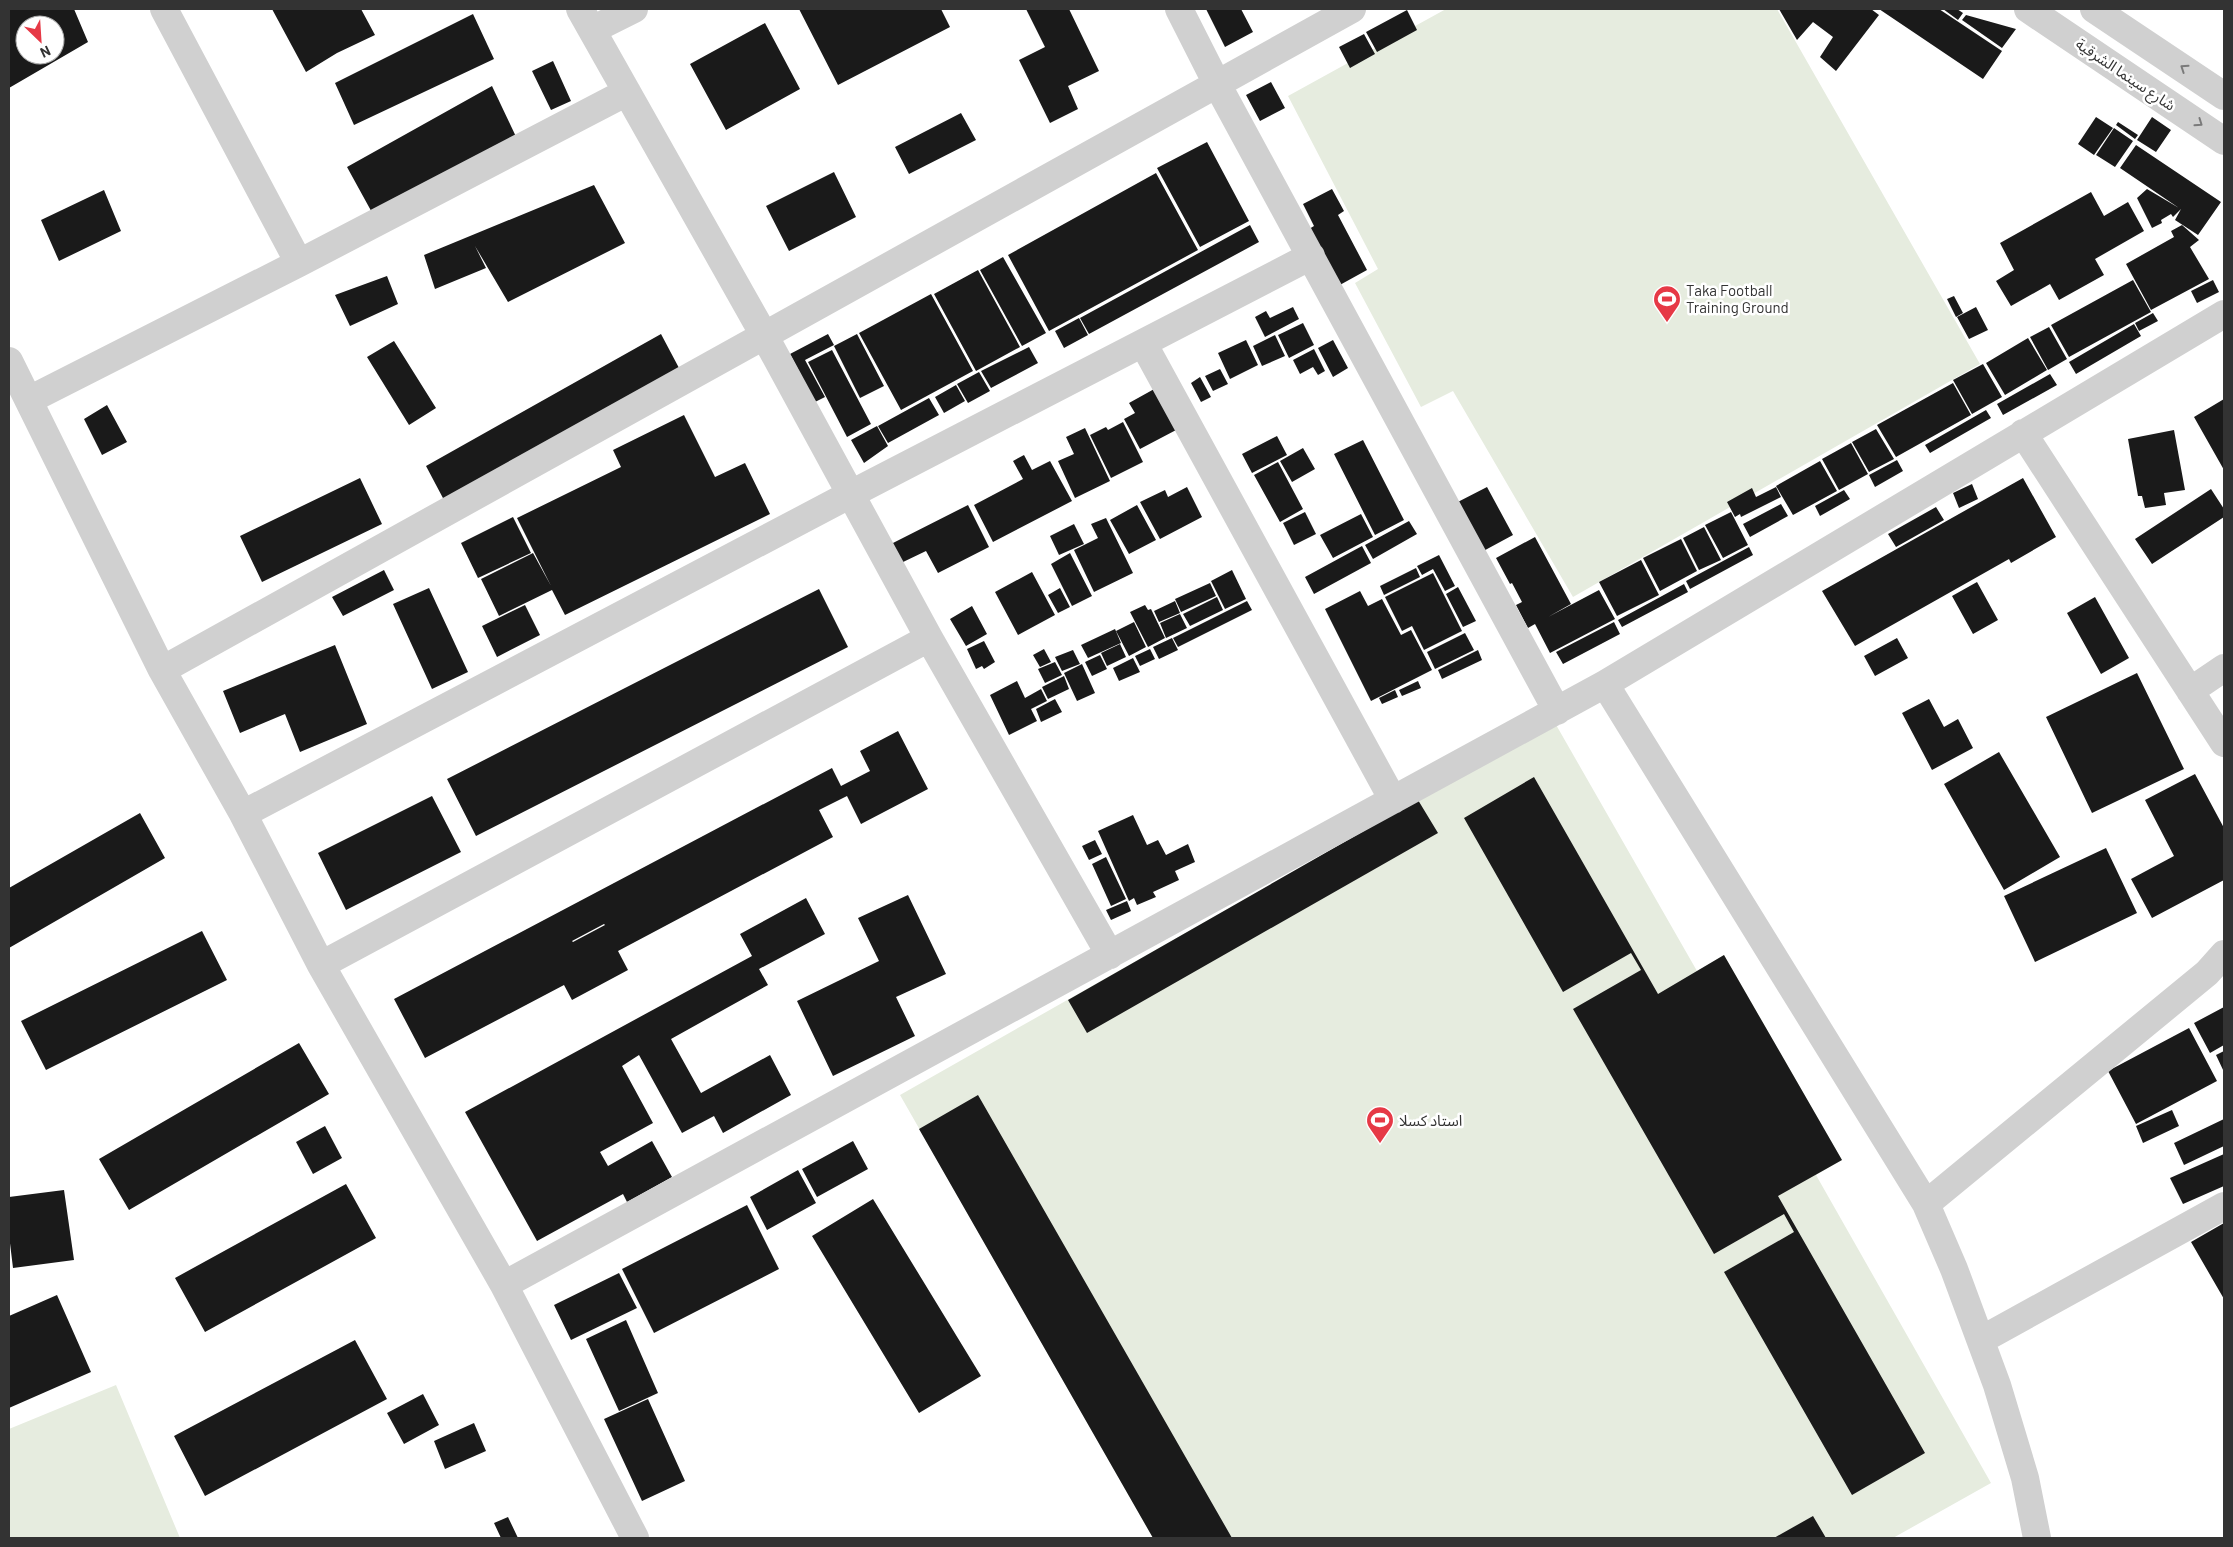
<svg xmlns="http://www.w3.org/2000/svg" width="2233" height="1547" font-family="Barlow,'Noto Sans Arabic',sans-serif">
<style>
.green{fill:#e6ecdf}
.building{fill:#1a1a1a;fill-rule:evenodd}
.lines{fill:none;stroke-linecap:round;stroke-linejoin:round}
.minor{stroke:#d0d0d0;stroke-width:28}
.tertiary{stroke:#d0d0d0;stroke-width:28}
.oneway{stroke:#7a7a7a}
.labels{text-anchor:middle;dominant-baseline:central;stroke-width:5;stroke-linejoin:round;paint-order:stroke}
.street-label{font-size:15px;fill:#333;stroke:#fff}
.poi-label{font-size:15px;fill:#333;stroke:#fff;text-anchor:start}
</style>
<rect width="100%" height="100%" fill="#fff"/>
<path class="green" d="M1446 9H1777L1980 364 1573 597 1453 391 1421 407 1355 283 1378 269 1288 96Z
M1555 723 1697 971 1724 955 1842 1160 1816 1175 1991 1483 1893 1538H1153L900 1095Z
M116 1385 180 1538H9V1429Z"/>
<path class="building" d="M9 9H74L88 42 9 88ZM25 25H55V55H25Z
M272 9H361L375 35 337 53 306 72Z
M799 9H941L950 27 838 85Z
M1026 9H1069L1099 71 1068 86 1078 109 1050 123 1019 60 1045 47Z
M1206 9H1241L1253 32 1225 47Z
M1779 9H1871L1879 15 1836 71 1820 57 1833 37 1813 22 1797 40Z
M1879 9H1939L2002 51 1983 79Z
M1943 9H1957L1963 13 1958 20Z
M1407 10 1417 30 1377 52 1366 32Z
M473 14 494 59 354 125 335 83Z
M1966 15 2016 29 2002 48 1962 20Z
M765 23 800 89 726 130 690 64Z
M1364 34 1375 54 1350 68 1339 47Z
M553 61 571 101 551 110 532 71Z
M1271 82 1285 108 1260 121 1246 95Z
M492 86 519 143 375 218 347 167Z
M961 113 976 140 909 174 895 147Z
M2096 117 2113 128 2094 155 2078 144Z
M2152 117 2171 130 2156 152 2137 140Z
M2118 122 2138 135 2135 139 2116 125Z
M2114 128 2133 141 2115 167 2096 155Z
M1207 142 1249 221 1200 247 1157 168Z
M2136 145 2221 202 2198 235 2175 220 2181 209 2173 217 2171 214 2161 220 2162 223 2152 228 2137 198 2147 189 2179 208 2120 168Z
M834 172 856 217 789 251 766 206Z
M1156 173 1198 250 1049 331 1008 255Z
M594 185 625 243 508 302 475 246 486 268 435 289 424 255Z
M1332 189 1344 211 1338 215 1367 270 1338 286 1309 229 1314 226 1303 204Z
M104 190 121 231 59 261 41 220Z
M2091 192 2104 216 2128 202 2144 231 2095 259 2104 275 2059 300 2050 284 2011 306 1996 281 2014 270 2000 243Z
M1250 225 1259 242 1089 334 1080 318Z
M2182 225 2199 240 2190 247 2209 279 2151 310 2126 264 2174 237 2171 231Z
M1003 257 1046 333 1022 346 980 270Z
M978 270 1020 347 976 371 934 294Z
M387 276 398 304 350 326 335 295Z
M2133 280 2151 312 2069 357 2051 325Z
M2213 280 2219 292 2197 303 2191 291Z
M931 294 973 371 901 410 859 333Z
M1954 296 1963 313 1956 317 1947 299Z
M1293 307 1299 319 1265 337 1255 317 1266 311 1270 318Z
M1976 307 1988 330 1969 339 1957 317Z
M2153 313 2158 321 2139 331 2135 323Z
M1079 318 1088 335 1064 348 1055 331Z
M1303 323 1314 345 1289 358 1278 335Z
M2134 324 2141 336 2076 374 2069 362Z
M2049 327 2067 359 2048 370 2030 337Z
M661 334 679 368 444 500 426 466Z
M828 334 834 345 805 360 825 397 815 402 790 354Z
M857 334 884 386 860 398 834 346Z
M1275 335 1285 356 1262 366 1253 346Z
M2028 338 2047 370 2005 395 1986 363Z
M1246 340 1258 365 1230 379 1218 353Z
M1333 340 1348 368 1333 377 1318 348Z
M394 341 436 408 409 425 367 357Z
M1029 347 1038 363 991 388 981 371Z
M1314 349 1325 371 1318 375 1313 367 1300 374 1293 360Z
M832 350 871 424 847 437 808 362Z
M1983 364 2002 397 1972 414 1953 380Z
M1220 369 1228 384 1213 391 1205 376Z
M979 372 990 391 968 403 957 384Z
M2050 374 2057 385 2003 415 1997 404Z
M1200 377 1211 397 1201 402 1191 383Z
M1953 383 1971 415 1896 457 1877 425Z
M956 385 965 401 944 413 935 397Z
M1156 388 1178 429 1140 449 1124 419 1135 413 1129 403Z
M929 398 939 415 888 443 878 426Z
M2224 399V470L2194 417Z
M107 405 127 442 102 455 84 419Z
M1986 410 1991 418 1930 453 1925 445Z
M684 415 715 477 745 463 770 514 565 615 552 590 499 616 481 579 533 553 551 586 517 518 621 467 613 450Z
M1123 422 1143 462 1111 478 1090 435 1106 427 1108 430Z
M877 426 888 446 864 463 851 440Z
M1085 428 1110 481 1075 498 1058 461 1074 454 1066 437Z
M1876 429 1894 459 1869 472 1852 442Z
M2174 430 2185 490 2164 493 2166 505 2145 508 2142 496H2138L2128 439Z
M1277 436 1287 455 1252 473 1242 454Z
M1363 440 1404 520 1375 535 1334 454Z
M1851 443 1868 474 1839 490 1822 459Z
M1303 448 1315 469 1292 482 1280 461Z
M1024 455 1032 470 1050 461 1072 501 993 542 974 505 1023 479 1013 461Z
M1897 460 1903 471 1875 487 1869 475Z
M1820 461 1837 491 1793 515 1776 486Z
M1278 462 1303 509 1280 522 1254 475Z
M360 478 382 524 262 582 240 536Z
M2023 478 2056 537 2011 563 2009 559 1855 646 1822 591Z
M1972 484 1978 499 1959 508 1953 493Z
M1187 487 1202 517 1160 539 1140 502 1165 490 1168 497Z
M1487 487 1513 535 1476 555 1450 506Z
M1776 487 1781 497 1741 517 1740 514 1735 517 1727 502 1752 488 1756 497Z
M2211 489 2224 509V517L2152 564 2135 539Z
M1844 490 1850 499 1820 516 1815 506Z
M1781 504 1788 516 1750 537 1743 524Z
M968 505 989 547 938 573 926 551 901 563 891 544Z
M1137 505 1156 540 1129 554 1110 520Z
M1936 507 1944 520 1896 547 1888 534Z
M1305 512 1316 534 1294 545 1283 523Z
M1731 512 1748 545 1723 558 1705 525Z
M1361 514 1373 537 1333 558 1320 535Z
M513 517 531 553 478 578 461 543Z
M1106 518 1133 573 1094 592 1074 550 1098 538 1091 524Z
M1409 521 1417 534 1373 559 1365 545Z
M1074 524 1084 544 1059 555 1050 536Z
M1704 527 1721 560 1699 570 1683 538Z
M1535 537 1571 604 1548 617 1599 590 1615 619 1550 653 1535 624 1528 628 1516 605 1522 602 1512 583 1510 584 1496 558Z
M1681 539 1697 571 1660 591 1643 558Z
M1362 546 1371 563 1314 594 1305 577Z
M1749 547 1753 555 1690 589 1686 581Z
M1070 553 1092 596 1072 606 1051 564Z
M1439 555 1455 586 1445 591 1433 569 1422 575 1417 566Z
M1641 560 1659 595 1617 616 1599 582Z
M1416 568 1420 577 1384 595 1380 586Z
M384 570 394 590 343 616 332 597Z
M1232 570 1246 599 1225 609 1211 581Z
M1032 572 1055 615 1018 635 995 592Z
M1433 573 1462 631 1424 650 1412 626 1402 631 1385 597Z
M1977 582 1998 620 1973 634 1952 596Z
M1210 583 1216 596 1181 612 1175 599Z
M1684 584 1688 592 1622 627 1618 620Z
M1458 587 1476 621 1463 627 1446 594Z
M429 588 468 672 432 689 393 604Z
M1060 588 1070 607 1058 613 1048 595Z
M819 589 848 647 476 836 447 779Z
M1360 591 1368 606 1382 599 1401 635 1411 630 1432 670 1371 701 1325 609Z
M1217 597 1223 610 1190 626 1183 614Z
M2095 597 2129 658 2101 674 2067 613Z
M1175 601 1180 613 1159 622 1154 611Z
M1247 601 1252 610 1178 647 1173 638Z
M525 605 540 635 497 657 482 626Z
M1145 605 1148 610 1151 609 1165 638 1148 647 1130 612Z
M972 606 987 634 966 646 950 619Z
M1180 614 1187 628 1166 638 1160 623Z
M1134 622 1146 647 1129 656 1116 631Z
M1614 622 1620 634 1563 664 1556 652Z
M1115 629 1121 643 1088 658 1081 645Z
M1465 633 1474 650 1435 669 1427 652Z
M1172 638 1178 650 1159 659 1153 647Z
M1897 638 1908 658 1875 676 1864 656Z
M984 641 995 662 984 669 982 666 976 669 967 649Z
M1120 644 1126 657 1107 666 1101 653Z
M335 645 367 724 300 752 285 714 240 733 223 691Z
M1044 649 1051 662 1040 667 1033 655Z
M1150 649 1155 659 1140 666 1135 656Z
M1073 650 1080 664 1062 671 1055 657Z
M1478 650 1482 660 1442 679 1438 670Z
M1100 655 1107 669 1092 676 1085 662Z
M1133 658 1140 672 1119 681 1113 668Z
M1055 662 1062 675 1045 683 1038 669Z
M1082 664 1095 693 1077 701 1064 673Z
M2137 673 2184 769 2092 813 2046 717Z
M1064 676 1069 689 1048 699 1042 687Z
M1017 681 1025 698 1041 689 1047 701 1031 709 1037 721 1009 735 990 695Z
M1418 681 1421 688 1402 696 1399 690Z
M1395 690 1398 697 1382 704 1379 698Z
M1055 699 1062 712 1041 722 1036 709Z
M1929 699 1944 727 1958 719 1973 748 1932 770 1902 713Z
M898 731 928 789 861 824 847 796 819 810 833 837 618 951 628 970 572 1000 564 985 425 1058 394 999 832 768 841 786 870 771 860 751ZM604 924 605 925 573 942 572 941Z
M1999 752 2060 857 2004 890 1944 784Z
M2195 774 2224 828V880L2152 918 2131 879 2174 856 2145 800Z
M1534 777 1658 994 1724 955 1842 1160 1778 1196 1925 1453 1852 1495 1724 1272 1794 1232 1784 1214 1714 1254 1573 1009 1641 970 1631 953 1563 992 1464 818Z
M432 796 461 852 346 910 318 853Z
M1418 800 1438 833 1087 1033 1068 1000Z
M140 813 165 858 9 948V888Z
M1133 815 1147 845 1158 840 1166 855 1188 844 1195 862 1175 871 1179 880 1153 892 1156 897 1137 905 1134 898 1129 901 1098 831Z
M1095 840 1102 854 1089 860 1082 846Z
M2106 848 2137 913 2035 962 2004 896Z
M1106 857 1126 899 1111 906 1092 864Z
M908 895 946 974 896 997 915 1036 833 1076 797 1001 879 961 858 918Z
M806 898 825 934 759 969 768 985 671 1039 701 1093 770 1055 791 1095 723 1133 714 1116 682 1133 639 1055 622 1066 653 1123 600 1152 608 1166 652 1141 672 1177 627 1202 623 1194 537 1241 465 1112 752 956 740 934Z
M1127 901 1131 911 1111 920 1106 910Z
M202 931 227 980 46 1070 21 1021Z
M2224 1007V1045L2210 1053 2194 1023Z
M2189 1028 2217 1081 2136 1124 2108 1071Z
M299 1043 329 1094 129 1210 99 1159Z
M2224 1051V1072L2216 1055Z
M978 1095 1232 1538H1153L919 1129Z
M2172 1110 2179 1126 2143 1143 2136 1126Z
M2224 1119V1146L2184 1165 2174 1143Z
M325 1126 342 1158 313 1174 296 1142Z
M853 1141 868 1169 817 1197 802 1169Z
M2224 1154V1186L2183 1204 2170 1178Z
M798 1170 816 1203 767 1230 750 1197Z
M346 1184 376 1238 205 1332 175 1278Z
M64 1190 74 1260 13 1268 9 1235V1197Z
M873 1199 981 1376 919 1413 812 1236Z
M747 1205 779 1269 654 1333 622 1269Z
M2224 1223V1299L2191 1242Z
M619 1273 637 1308 571 1340 554 1305Z
M57 1295 91 1372 9 1408V1316Z
M626 1320 658 1393 619 1411 586 1339Z
M355 1340 387 1399 205 1496 174 1436Z
M423 1394 439 1425 404 1444 387 1413Z
M648 1399 685 1481 642 1501 604 1419Z
M474 1423 486 1451 445 1469 434 1441Z
M1813 1516 1826 1538H1774Z
M508 1517 518 1538H501L494 1523Z"/>
<g class="lines">
<path class="minor" d="M164 9 299 263
M580 9 764 335 929 638 1110 955
M1179 9 1217 84 1557 711
M592 30 634 9
M1143 343 1393 800
M9 361 162 670 243 814 321 965 504 1285 635 1538
M29 400 299 263 627 92
M2023 433 2224 743
M162 670 1352 9
M1605 684 1926 1204 1954 1269 1997 1385 2025 1478 2037 1538
M2190 691 2224 668
M243 814 851 494 1311 256
M321 965 929 638
M1926 1204 2207 973 2224 954
M504 1285 1605 684 2224 314
M1981 1340 2224 1206"/>
<path class="tertiary" d="M2028 9 2224 141
M2094 9 2224 96"/>
</g>
<defs><path id="oneway-chevron" d="M-2-3.5L2.5 0L-2 3.5" fill="none" stroke-width="1.6" stroke-linecap="round" stroke-linejoin="round" transform="scale(1.25)"/></defs>
<g class="oneway">
<use href="#oneway-chevron" transform="translate(2184 68) rotate(-146)"/>
<use href="#oneway-chevron" transform="translate(2199 123) rotate(35)"/>
</g>
<defs>
<g id="stadium-pin" transform="scale(1.4375)"><path d="M0 17L-7.5 6A9.5 9.5 0 1 1 7.5 6Z" fill="#e63946" stroke="#fff"/><path d="M0-5a6.5 5 0 1 0 0 10a6.5 5 0 1 0 0-10ZM-3.5-1.8h7v3.6h-7Z" fill="#fff"/></g>
</defs>
<g fill-rule="evenodd">
<use href="#stadium-pin" x="1667" y="299"/>
<use href="#stadium-pin" x="1380" y="1120"/>
</g>
<g class="labels">
<g class="street-label">
<text transform="translate(2126 74) rotate(34)">شارع سينما الشرقية</text>
</g>
<g class="poi-label">
<text x="1686" y="290">Taka Football<tspan x="1686" dy="17">Training Ground</tspan></text>
<text x="1399" y="1120">استاد كسلا</text>
</g>
</g>
<rect width="2233" height="1547" fill="none" stroke="#333333" stroke-width="20"/>
<g transform="translate(40 40) rotate(155)"><circle r="24" fill="#ffffff" stroke="#adadad"/>
<path d="M0-4L9 19L0 12L-9 19Z" fill="#e63946"/>
<text y="-8" font-size="14" font-weight="bold" text-anchor="middle" fill="#333333">N</text>
</g>
</svg>
